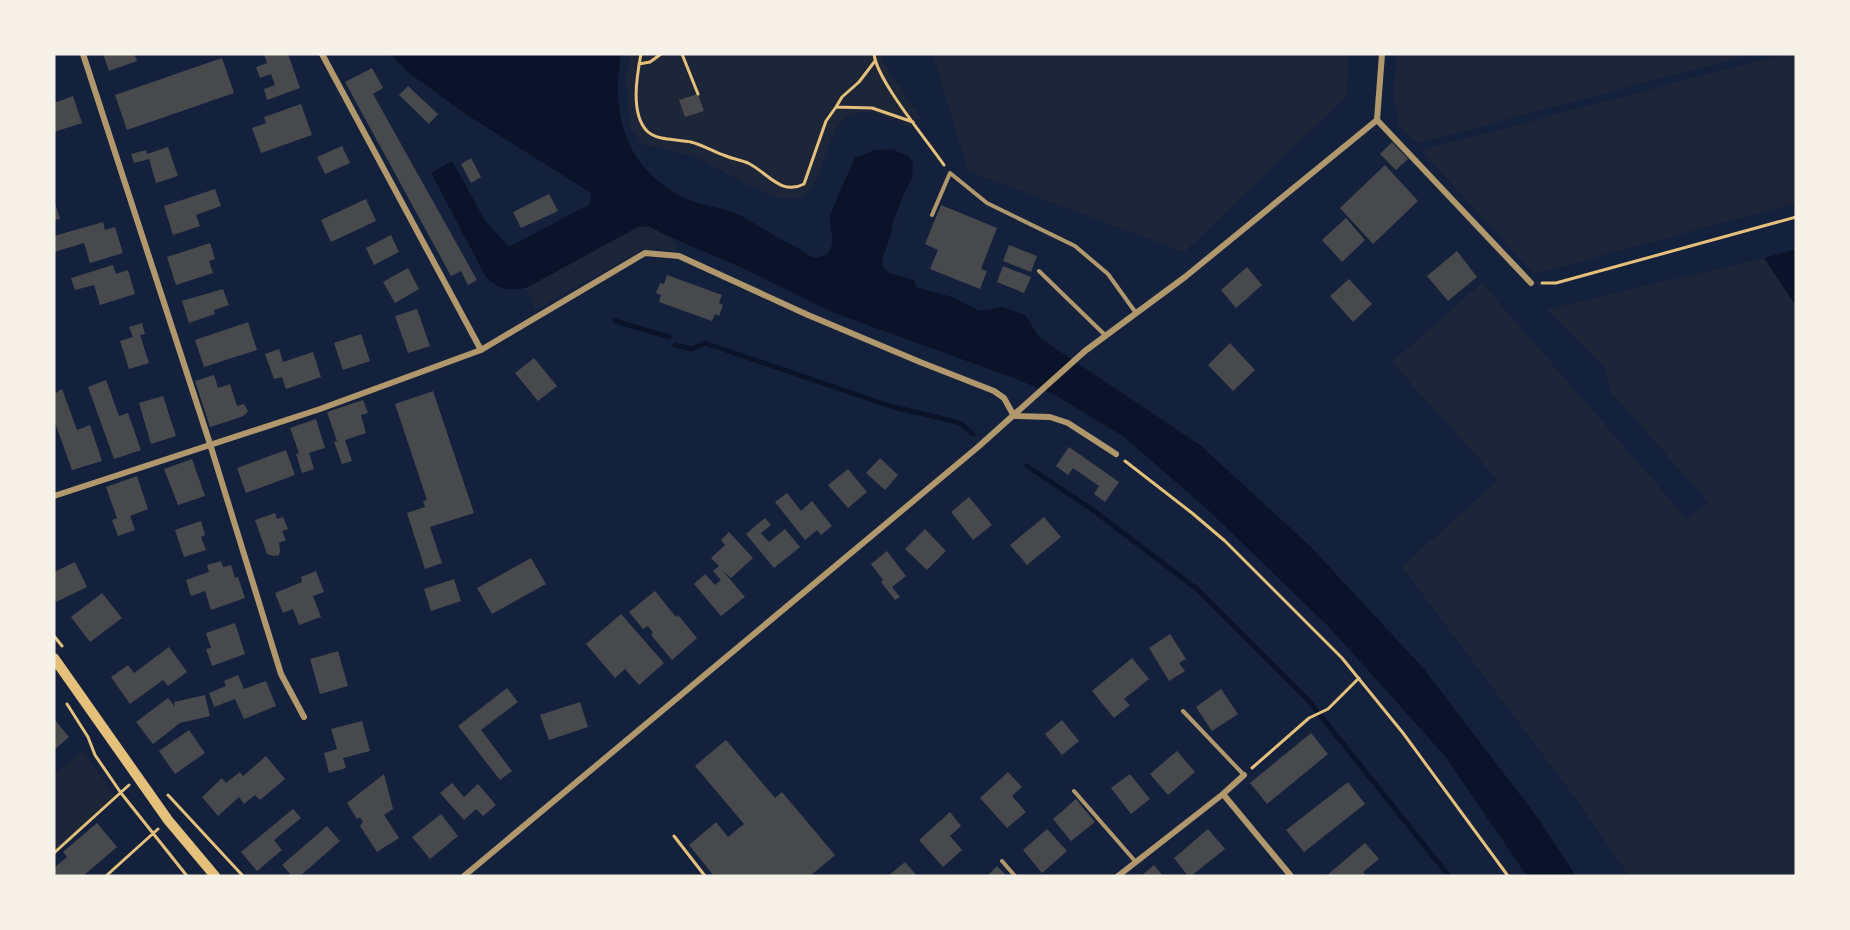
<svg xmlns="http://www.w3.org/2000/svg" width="1850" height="930" font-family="'IBM Plex Sans',sans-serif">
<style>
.green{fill:#1d2539}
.water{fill:#0b132b}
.pier{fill:#14213d}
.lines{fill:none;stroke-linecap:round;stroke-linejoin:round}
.stream{stroke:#0b132b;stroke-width:5}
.building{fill:#48494c}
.path{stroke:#e5c07b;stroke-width:3}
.service{stroke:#b1986c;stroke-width:4}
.minor{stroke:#b1986c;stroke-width:6}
.secondary{stroke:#e5c07b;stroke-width:10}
</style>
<rect width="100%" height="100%" fill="#14213d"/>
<path class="green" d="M631 54H882V60L922 120 910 127C898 123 885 115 872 113 818 103 833 189 797 198 771 204 720 168 695 157 679 151 659 148 642 144L630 126 626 75Z
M933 54H1349L1346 97 1184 252 968 171Z
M1397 54H1752L1418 143 1398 125 1399 115 1393 97Z
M1783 54H1796V203L1534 274 1427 157 1423 150Z
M648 226 672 237 678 252 658 249 640 251 535 310 526 288 638 227Z
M1764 258 1796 306V876H1629L1577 800 1402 567 1498 480 1392 362 1482 283 1686 518 1709 503 1611 392 1605 367 1547 309Z
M83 751 115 796 54 852V774Z"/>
<path class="water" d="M390 54H621C611 114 624 164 680 196 699 206 723 207 742 216 761 227 778 239 798 248 803 251 808 256 814 257 818 258 823 256 827 254 837 242 830 232 830 219 831 209 850 170 855 158L875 150 892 149 908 156 913 163 912 178 903 195 882 261 889 273 914 280 916 287 952 297 980 311 1003 307 1025 315 1040 338 1200 445 1311 547 1423 668 1538 818 1576 876H1527L1445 756 1330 628 1207 509 1124 437 1055 395 1011 377 834 313 747 270 665 235 648 226 638 227 526 288C508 291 499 290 486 277L431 173 452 161 486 222 509 247 590 204 591 193 467 115 409 73Z
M1796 249V306L1764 258Z"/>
<path class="pier" d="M907 187 908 190 895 225 897 230 885 261 886 266 890 270 915 277 914 280 889 273 883 267 882 261 894 230 892 225Z"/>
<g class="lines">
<path class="stream" d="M615 321 669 337
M675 345 692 349 705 343 890 406 960 423 973 434
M1027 466 1090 508 1197 589 1308 700 1449 876"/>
</g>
<path class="building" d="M103 54H134L137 61 109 71Z
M264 54H288L300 88 267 100 264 89 275 85 271 74 260 78 256 67 267 63Z
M222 58 234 93 127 130 115 95Z
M372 68 383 88 373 94 477 280 468 285 461 271 451 276 345 82Z
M408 86 438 114 429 124 399 95Z
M698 94 704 111 685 117 679 100Z
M73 96 82 123 54 132V103Z
M301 104 312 135 261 153 252 128 266 123 264 117Z
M1392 142 1408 159 1396 170 1380 154Z
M342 146 350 163 325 174 317 157Z
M168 147 178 176 156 183 149 159 134 163 131 154 146 150 147 154Z
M471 158 481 177 471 183 461 164Z
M1385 165 1418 201 1373 244 1340 208Z
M215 189 221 206 196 215 200 226 173 235 164 206Z
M549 194 558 211 521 228 513 212Z
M366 199 376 221 331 242 321 220Z
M54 200 60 219 54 220Z
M941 205 997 228 981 269 987 271 980 289 930 269 938 250 925 244Z
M1346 218 1365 240 1342 262 1322 240Z
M103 222 105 230 115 227 123 253 90 263 84 243 54 252V236Z
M391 235 399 252 374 265 366 248Z
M210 243 215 259 209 261 213 273 176 285 167 257Z
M1009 245 1037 256 1031 272 1003 261Z
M1457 251 1477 277 1448 301 1427 276Z
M113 265 116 274 128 270 135 294 100 305 94 285 75 290 71 278Z
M1003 266 1031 277 1024 293 997 282Z
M1247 267 1262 285 1236 308 1221 290Z
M408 268 419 289 395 303 383 282Z
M667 275 722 295 719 303 723 305 719 316 715 314 712 321 659 302 661 295 656 293 660 283 664 284Z
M1349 279 1372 304 1353 322 1330 296Z
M223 289 229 305 214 310 215 314 189 323 182 301Z
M417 309 430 346 408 353 395 316Z
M248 322 257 350 204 367 195 340Z
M142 323 145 334 140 335 149 363 129 369 120 341 133 337 129 327Z
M361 334 370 361 343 370 334 343Z
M1230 343 1255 370 1233 391 1208 365Z
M279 349 283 362 313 352 321 377 286 389 282 377 274 379 265 354Z
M534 358 557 386 538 401 515 373Z
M214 375 218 388 230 384 237 406 244 404 248 411 246 414 241 417 210 427 195 381Z
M106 380 119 416 128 413 141 450 114 459 88 387Z
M62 389 77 430 90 425 102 461 72 470 54 420V394Z
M433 391 474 513 430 527 442 563 425 569 407 513 425 507 423 501 427 500 395 404Z
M163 396 176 436 151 444 139 403Z
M363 400 368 413 361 415 366 433 345 440 352 461 342 464 334 442 337 441 327 412Z
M316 419 325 448 309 453 314 469 302 473 296 454 299 453 290 428Z
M1069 447 1119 482 1105 502 1094 494 1099 486 1073 468 1068 475 1056 466Z
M286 450 295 475 246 493 237 468Z
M880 458 898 475 885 490 866 473Z
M192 459 205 496 178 505 164 469Z
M848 469 867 492 848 508 828 485Z
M137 476 148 509 130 516 135 530 118 536 112 520 117 518 106 487Z
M787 493 801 511 812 501 832 526 821 535 817 530 805 540 775 502Z
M969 497 992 525 973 540 951 512Z
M275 513 277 519 283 517 288 529 282 531 286 540 279 543 280 551 279 555 274 556 267 554 255 520Z
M1044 517 1061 537 1027 565 1010 545Z
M765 518 771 525 761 533 769 542 785 529 800 547 774 568 746 534Z
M201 521 205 535 201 537 206 550 184 557 175 530Z
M925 529 946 551 927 570 905 549Z
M729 532 753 558 731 578 723 571 745 597 721 616 694 584 705 574 715 585 721 580 713 571 719 566 711 558 725 545 721 540Z
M887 551 906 576 892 587 900 597 895 600 881 582 883 580 871 564Z
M531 558 546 584 492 614 477 588Z
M221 561 223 567 231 565 235 578 238 577 245 598 211 610 205 591 191 596 186 580 209 572 207 565Z
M75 562 87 587 56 602 54 597V572Z
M316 571 324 592 313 596 321 617 299 625 293 609 283 613 275 593 302 582 301 577Z
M454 579 461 601 431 611 424 589Z
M655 591 676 617 678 615 697 638 672 660 651 635 653 633 648 626 643 629 629 612Z
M102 593 122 618 90 642 71 617Z
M621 614 664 663 639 685 625 669 615 678 586 644Z
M235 623 245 654 212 666 206 649 211 648 206 633Z
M1170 634 1186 659 1179 663 1185 671 1169 681 1149 648Z
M169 647 187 672 168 686 163 680 130 704 111 677 128 665 134 673Z
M338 651 348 686 320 694 310 659Z
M1132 658 1149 679 1124 699 1130 705 1114 718 1092 691Z
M238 675 244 689 266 681 276 706 244 719 235 699 214 707 209 693 226 686 224 681Z
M507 688 518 702 481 730 512 771 500 780 458 726Z
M1221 689 1238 714 1212 731 1196 707Z
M205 695 210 716 180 723 153 744 136 722 168 698 175 707 174 702Z
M580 702 588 727 549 740 540 715Z
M54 719 69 737 54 750Z
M1062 720 1079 741 1062 755 1045 734Z
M362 721 370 751 343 758 346 768 329 773 324 753 337 749 331 729Z
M189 730 205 753 175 774 159 751Z
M1311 733 1328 754 1267 804 1250 783Z
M726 740 775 798 782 792 835 855 810 876H714L689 845 716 822 728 837 744 824 695 766Z
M1177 751 1195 772 1168 795 1150 774Z
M266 756 285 779 260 800 255 795 244 804 239 797 218 816 202 797 222 778 226 783 240 772 243 776Z
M1008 772 1022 787 1012 796 1026 812 1007 828 980 798Z
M384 774 393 809 384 815 399 838 377 852 360 826 363 822 360 817 357 819 347 803Z
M1130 774 1150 799 1131 814 1111 788Z
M1348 782 1365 804 1304 852 1286 830Z
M452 783 464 797 478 784 496 805 483 816 476 809 464 820 440 793Z
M1076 799 1095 822 1071 841 1053 819Z
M293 809 301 818 274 840 282 850 257 871 241 852Z
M950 812 961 826 950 836 962 850 943 867 919 840Z
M441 814 458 836 430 859 412 837Z
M97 823 117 847 83 876H54V868L67 857 63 852Z
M327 826 340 841 300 876H292L282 865Z
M1047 829 1067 851 1042 873 1023 850Z
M1208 829 1225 849 1191 876H1188L1174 858Z
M1365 843 1379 859 1363 872 1367 876H1326Z
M905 862 917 876H888Z
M1154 865 1163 876H1141Z
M997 866 1007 876H987Z"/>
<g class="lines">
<path class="path" d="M641 54C637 75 630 113 647 131 657 141 678 139 691 142 703 145 714 152 726 156 733 159 741 160 748 163 768 173 781 196 804 184L826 121 836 107 872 108 913 122
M682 54 698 94
M874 54C877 81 927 140 944 165
M639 64 650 62 661 54
M836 107 842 97 859 82 875 61
M1542 283H1556L1796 217
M1125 461 1192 513 1225 541 1342 658 1403 733 1508 876
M54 636 62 646
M67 704 88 737 95 755 121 793 187 876
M1252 768 1309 718 1328 709 1359 678
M168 795 243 876
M674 836 705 876
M54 853 129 785
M106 876 158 829"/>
<path class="service" d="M932 215 950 173 987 203 1075 246 1108 274 1136 313
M1039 271 1105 335
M1183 711 1244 775
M1074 791 1135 861
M1002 861 1015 876"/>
<path class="minor" d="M83 54 210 444 281 674 304 717
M322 54 481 350
M1377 120 1531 283
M1014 416 1050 417 1068 423 1116 454
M54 496 320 409 481 350 645 253 679 256 808 315 920 362 994 391 1004 398 1014 416
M1223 794 1291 876
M464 876 978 447 1085 351 1185 277 1377 120 1382 54
M1118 876 1223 794 1244 775"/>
<path class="secondary" d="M54 658 168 820 215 876"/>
</g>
<rect width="1850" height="930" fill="none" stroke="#f6f1e7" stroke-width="111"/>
</svg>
